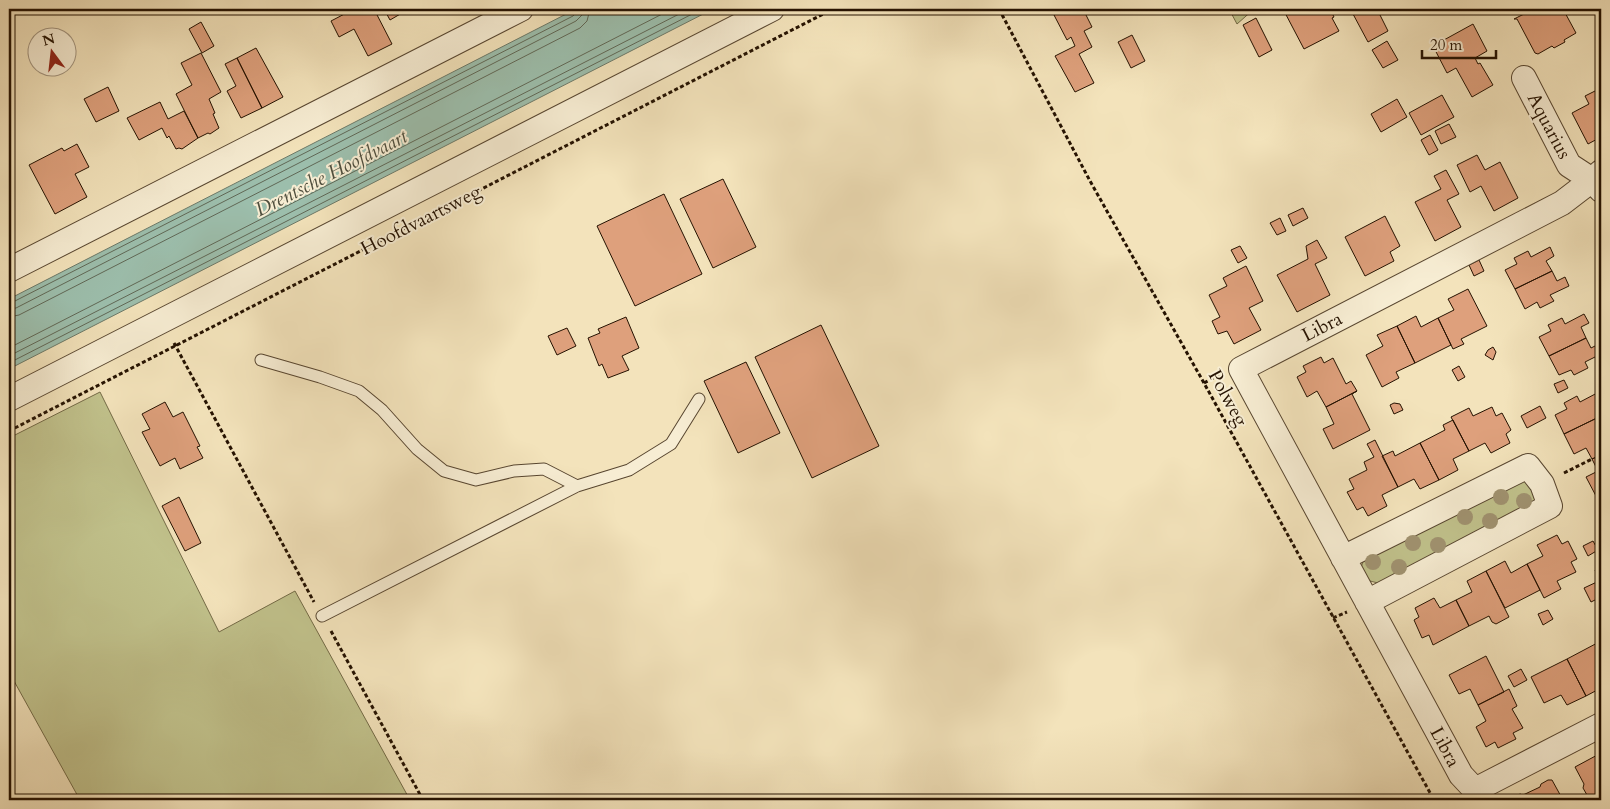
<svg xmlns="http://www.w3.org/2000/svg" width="1610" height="809" font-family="Cardo,serif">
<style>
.green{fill:#c1c28c;stroke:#736a46}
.water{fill:#9cbeac;stroke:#6c7968}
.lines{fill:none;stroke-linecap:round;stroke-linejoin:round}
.shore{stroke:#606856;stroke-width:1}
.building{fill:#dea07c;stroke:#251201}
.lane-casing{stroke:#584630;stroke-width:13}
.street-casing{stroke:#584630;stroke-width:26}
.path{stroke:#251201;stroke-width:3;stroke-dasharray:4 2.5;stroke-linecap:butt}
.lane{stroke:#f7edd3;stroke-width:11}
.street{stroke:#f7edd3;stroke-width:24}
.tree{fill:#a09270}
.labels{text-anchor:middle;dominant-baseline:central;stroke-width:4;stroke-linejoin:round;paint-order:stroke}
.street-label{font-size:19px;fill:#251201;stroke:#f7edd3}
.water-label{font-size:20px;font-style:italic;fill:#4f4e3d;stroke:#f7edd3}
</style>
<rect width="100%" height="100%" fill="#f3e3bb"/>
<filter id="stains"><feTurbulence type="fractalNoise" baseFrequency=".004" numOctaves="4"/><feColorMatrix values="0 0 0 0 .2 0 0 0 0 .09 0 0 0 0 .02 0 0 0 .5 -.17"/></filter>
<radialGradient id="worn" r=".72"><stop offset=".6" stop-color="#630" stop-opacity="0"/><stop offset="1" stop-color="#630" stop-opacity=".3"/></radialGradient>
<path class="green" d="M1229 9H1254L1237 24Z
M100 392 219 632 295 591 410 800H80L9 672V438Z
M1518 479 1529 483 1536 495 1533 505 1378 583 1366 580 1361 568 1364 558Z"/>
<path class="water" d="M576 9H713L9 369V299Z"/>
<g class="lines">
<path class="shore" d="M9 303 13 302 573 16 576 13 577 9
M9 309 16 308 576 21 582 15 583 9
M9 317 19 315 580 28 587 21 590 9
M9 348 672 9
M9 356 689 9
M9 363 702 9"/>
</g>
<path class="building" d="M354 9H374L392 44 368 56 354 29 339 37 331 21Z
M384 9H400L402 13 390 20Z
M1057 9H1083L1092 27 1084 31 1092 47 1079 54 1094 83 1075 92 1055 56 1075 46 1071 37 1067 40 1054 15 1059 13Z
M1283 9H1330L1334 17 1332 18 1339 31 1304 49Z
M1364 9H1377L1388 31 1368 42 1353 14Z
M1534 9H1563L1576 33 1564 40 1565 42 1554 48 1552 46 1538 54 1535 53 1517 19H1514Z
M1256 18 1272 50 1259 57 1243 25Z
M201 22 214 46 202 53 189 29Z
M1473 24 1487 51 1475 58 1478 64 1480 63 1493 85 1472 97 1456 68 1447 73 1433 46Z
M1132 35 1145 61 1131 68 1118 42Z
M1387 41 1398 60 1383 68 1372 50Z
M256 48 283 97 262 108 237 58Z
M201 53 221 92 209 99 215 113 213 114 219 128 210 134 208 133 198 138 176 94 192 85 181 63Z
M237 58 262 108 241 118 227 91 236 86 225 64Z
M108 87 119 111 96 122 84 99Z
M1601 88V137L1588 144 1572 113 1589 104 1585 96Z
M1442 95 1454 117 1421 135 1409 113Z
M1397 99 1407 117 1381 132 1371 114Z
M160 102 168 119 184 111 198 138 182 149 179 148 176 149 169 136 167 138 162 128 139 140 127 118Z
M1449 124 1456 137 1441 144 1435 131Z
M1430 135 1438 150 1429 155 1421 140Z
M77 144 89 167 75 174 87 197 55 214 29 165 62 148 64 151Z
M1477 155 1485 170 1500 162 1518 198 1494 211 1481 186 1470 192 1457 165Z
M1446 170 1459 194 1447 200 1461 227 1435 241 1415 202 1441 189 1434 176Z
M723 179 756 247 713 268 680 199Z
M664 194 702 274 635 306 597 226Z
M1303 208 1308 218 1293 226 1288 215Z
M1385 216 1400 246 1390 252 1394 261 1365 276 1345 237Z
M1280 218 1286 231 1277 235 1270 223Z
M1317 240 1327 258 1315 264 1330 295 1297 312 1277 275 1308 259 1306 246Z
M1240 246 1247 258 1238 263 1231 250Z
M1550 247 1554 256 1546 261 1552 271 1515 289 1505 270 1517 264 1514 258 1528 251 1531 257Z
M1479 260 1484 271 1474 276 1469 265Z
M1246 266 1263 301 1249 308 1261 330 1234 344 1227 331 1218 334 1212 321 1220 317 1209 295 1227 286 1223 278Z
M1552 271 1557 281 1565 277 1569 286 1550 295 1554 301 1540 308 1537 302 1525 309 1515 289Z
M1468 289 1487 326 1461 339 1464 344 1453 349 1438 318 1454 310 1448 299Z
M1584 314 1589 323 1581 327 1586 338 1549 356 1539 337 1551 331 1548 325 1562 318 1565 324Z
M1416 316 1421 327 1438 318 1451 345 1415 363 1397 326Z
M626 317 639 348 622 356 629 370 608 378 602 364 599 366 588 338 600 333 598 329Z
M821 325 879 446 812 478 755 357Z
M1397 326 1415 363 1396 372 1399 378 1382 387 1366 355 1383 346 1377 335Z
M567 328 576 346 557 355 548 336Z
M1586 338 1591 348 1599 344 1601 354 1585 362 1588 368 1574 375 1571 370 1559 375 1549 356Z
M1493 347 1496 352 1493 360 1485 355 1488 350Z
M1321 357 1324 363 1333 358 1346 384 1351 381 1357 391 1326 407 1317 391 1307 397 1297 377 1306 372 1303 366Z
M746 362 780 433 738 453 704 381Z
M1459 366 1465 377 1458 381 1452 370Z
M1564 380 1568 388 1558 393 1554 384Z
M1357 391 1352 394 1370 430 1333 449 1323 429 1334 424 1326 407Z
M1599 392 1601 403 1596 406 1601 416 1564 434 1555 415 1567 409 1564 403 1577 396 1580 402Z
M165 402 173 417 183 412 200 446 197 447 203 458 180 469 175 458 160 466 142 432 150 429 142 414Z
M1394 403 1400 404 1403 410 1394 414 1390 405Z
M1540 406 1546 418 1527 428 1521 416Z
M1492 407 1496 416 1502 413 1511 430 1506 434 1510 443 1491 453 1485 443 1469 451 1451 417 1469 408 1473 416Z
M1601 416V455L1592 459 1586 448 1574 454 1564 434Z
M1453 420 1469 451 1453 459 1458 470 1439 480 1420 443 1445 430 1443 425Z
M1375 440 1398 487 1382 495 1387 506 1368 516 1363 507 1357 510 1347 492 1354 489 1349 479 1367 470 1364 462 1374 457 1367 444Z
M1420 443 1439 480 1420 489 1414 479 1398 487 1382 456 1393 451 1395 456Z
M1601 455V493L1596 496 1586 477 1598 471 1592 459Z
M1601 493V506L1596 496Z
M179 497 201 543 185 551 162 506Z
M1557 535 1562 544 1568 541 1577 559 1571 562 1576 572 1557 581 1561 589 1544 598 1527 564 1543 556 1537 545Z
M1593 541 1598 550 1588 556 1583 546Z
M1505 561 1511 573 1527 564 1540 590 1505 608 1486 571Z
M1601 567V579L1600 580 1595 570Z
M1486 571 1509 617 1496 624 1492 622 1489 616 1469 626 1456 600 1472 592 1467 581Z
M1599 581 1601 584V597L1591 602 1584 588Z
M1434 598 1440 608 1456 600 1469 626 1433 645 1429 635 1422 638 1414 620 1419 617 1415 608Z
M1548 610 1553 619 1543 625 1538 614Z
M1601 641V674L1600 675 1601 688 1586 696 1567 659Z
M1486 656 1504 692 1478 705 1470 689 1459 694 1449 675Z
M1567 659 1586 696 1567 705 1561 695 1544 703 1531 677Z
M1521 669 1527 680 1514 687 1508 676Z
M1509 689 1517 706 1512 709 1523 728 1513 733 1516 739 1498 748 1495 742 1486 747 1476 727 1486 721 1478 705Z
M1601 753V800H1592L1590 797 1587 795 1583 788 1584 784 1575 767Z
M1548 780H1552L1563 800H1513V798L1520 794 1523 795 1540 787 1541 784Z"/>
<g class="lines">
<g class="lane-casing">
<path id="lane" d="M261 360 320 377 359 391 382 410 417 449 444 471 476 480 514 471 544 469 577 486
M322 616 577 486 629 470 671 444 699 399"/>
</g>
<g class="street-casing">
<path id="street" d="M1524 78 1569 165 1592 180 1601 172
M1601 190 1592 180 1562 203 1241 369 1461 775 1475 790 1601 725
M9 270 521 9
M9 399 772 9
M1343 558 1528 466 1542 484 1550 506 1367 602"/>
</g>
<path class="path" d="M999 9 1090 181 1204 383 1434 800
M174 343 314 602
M1204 383 1219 375
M9 431 833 9
M1564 473 1592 459
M1333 618 1347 612
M331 631 423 800"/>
<use href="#lane" class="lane"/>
<use href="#street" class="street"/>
</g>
<g class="tree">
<circle cx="1501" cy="497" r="8"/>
<circle cx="1524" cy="501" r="8"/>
<circle cx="1465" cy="517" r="8"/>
<circle cx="1490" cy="521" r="8"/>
<circle cx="1413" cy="543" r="8"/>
<circle cx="1438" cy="545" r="8"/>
<circle cx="1373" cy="562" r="8"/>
<circle cx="1399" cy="567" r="8"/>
</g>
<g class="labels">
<g class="street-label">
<text transform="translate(1549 126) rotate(62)">Aquarius</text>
<text transform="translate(421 220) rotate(-27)">Hoofdvaartsweg</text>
<text transform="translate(1322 327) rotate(-27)">Libra</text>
<text transform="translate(1228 398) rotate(61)">Polweg</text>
<text transform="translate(1445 747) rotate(62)">Libra</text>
</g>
<g class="water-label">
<text transform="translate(331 173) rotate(-27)">Drentsche Hoofdvaart</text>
</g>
</g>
<rect width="1610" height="809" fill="none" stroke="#f3e3bb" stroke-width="30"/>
<rect x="10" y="10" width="1590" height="789" fill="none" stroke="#251201" stroke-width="2.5"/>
<rect x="15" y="15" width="1580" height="779" fill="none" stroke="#251201"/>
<g transform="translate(52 52) rotate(345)"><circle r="24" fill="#f7edd3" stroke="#a3957f"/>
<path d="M0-4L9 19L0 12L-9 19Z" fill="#8f2418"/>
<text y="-8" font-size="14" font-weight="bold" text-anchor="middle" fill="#251201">N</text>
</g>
<path d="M1422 50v8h74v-8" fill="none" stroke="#251201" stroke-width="2.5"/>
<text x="1430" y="50" font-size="15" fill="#251201" stroke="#f7edd3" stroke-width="4" paint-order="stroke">20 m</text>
<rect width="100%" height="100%" filter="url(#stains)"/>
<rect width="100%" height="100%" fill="url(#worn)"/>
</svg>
